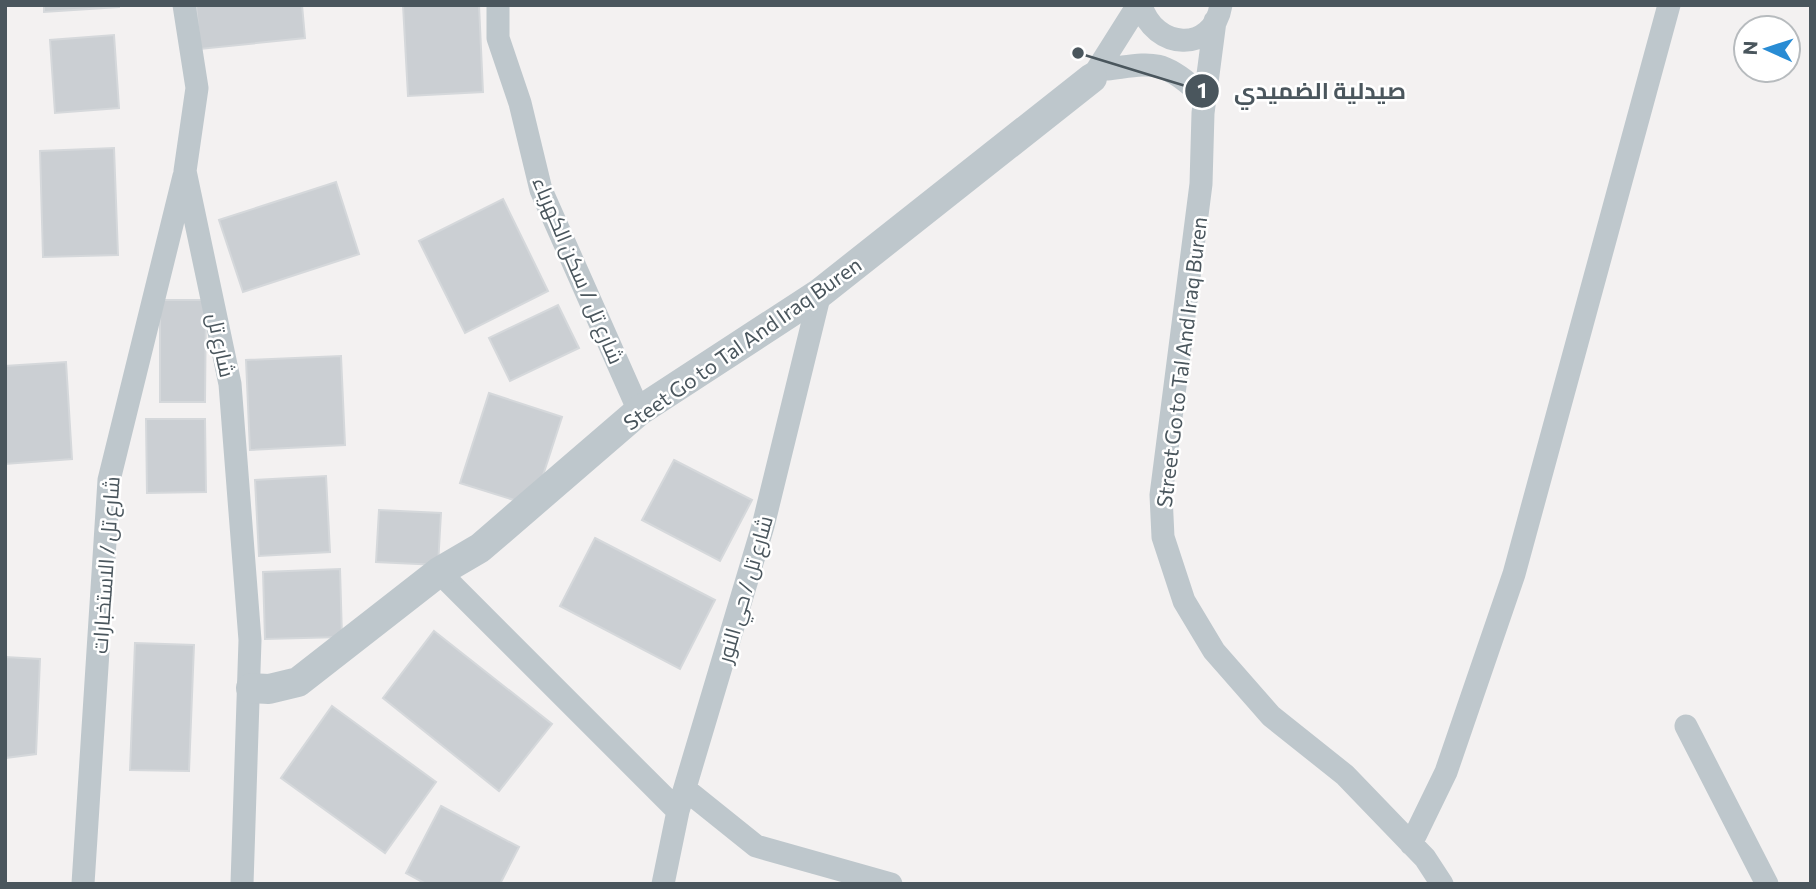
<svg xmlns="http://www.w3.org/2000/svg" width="1816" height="889" font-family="Commissioner,Cairo,sans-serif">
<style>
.building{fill:#cbcfd3;stroke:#d5d8db;stroke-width:2}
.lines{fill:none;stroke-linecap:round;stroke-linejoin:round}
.minor{stroke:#bec7cc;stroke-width:23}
.tertiary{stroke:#bec7cc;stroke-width:30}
.labels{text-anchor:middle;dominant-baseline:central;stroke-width:5;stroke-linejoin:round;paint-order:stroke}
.street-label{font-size:21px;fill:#4a565d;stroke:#fff}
.leader{fill:none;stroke:#4a565d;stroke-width:2.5}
.callout-dot{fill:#4a565d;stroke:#fff;stroke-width:2.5}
.mark-label{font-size:21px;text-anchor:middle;font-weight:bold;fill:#fff}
.callout-label{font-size:23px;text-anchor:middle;font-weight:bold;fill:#4a565d;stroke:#fff;stroke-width:5;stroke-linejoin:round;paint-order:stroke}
</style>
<rect width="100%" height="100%" fill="#f3f1f1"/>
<path class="building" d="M44 5H119V7L44 12Z
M196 5H302L305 38 200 49Z
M403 5H479L483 92 408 96Z
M114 35 119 108 55 113 50 40Z
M114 148 118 255 43 257 40 151Z
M336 182 359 254 243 292 219 220Z
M503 199 548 291 465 333 419 241Z
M160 300H206L205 402H160Z
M558 305 579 348 510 381 489 338Z
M341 356 345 445 250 450 246 360Z
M66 362 72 459 5 464V366Z
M489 393 562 417 533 506 460 483Z
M146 419H205L206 492 147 493Z
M674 460 752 500 720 561 642 520Z
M326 476 330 552 259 556 255 480Z
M379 510 441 513 438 565 376 562Z
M595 538 715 600 680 669 560 606Z
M340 569 342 637 265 639 263 572Z
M434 631 552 724 499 791 383 698Z
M135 643 194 645 189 771 130 770Z
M5 657 40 659 36 754 5 758Z
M332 706 436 782 385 853 281 778Z
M441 806 519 847 500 884H426L406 873Z"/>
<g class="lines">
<path class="minor" d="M184 5 197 88 185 171 230 384 250 640 242 884
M498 5V38L520 103 541 190 639 411
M1141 5C1154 50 1213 54 1221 5
M1215 21 1203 113 1201 184 1161 495 1163 537 1184 601 1214 651 1271 716 1345 775 1425 858 1442 884
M1107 69C1150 64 1160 58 1195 89
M1092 78 1138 5
M439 572 678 811
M1686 726 1767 884
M685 789 756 846 891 884
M1411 844 1446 772 1514 574 1669 5
M83 884 109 480 184 176
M663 884 678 811 763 526 820 293"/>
<path class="tertiary" d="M251 688 269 689 298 682 439 572 480 548 639 411 820 293 1092 78"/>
</g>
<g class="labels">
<g class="street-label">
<text transform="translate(579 270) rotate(67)">شارع تل / سكن الكهرباء</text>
<text transform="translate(742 343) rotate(-35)">Steet Go to Tal And Iraq Buren</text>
<text transform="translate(222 345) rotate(78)">شارع تل</text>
<text transform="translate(1181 362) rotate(-83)">Street Go to Tal And Iraq Buren</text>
<text transform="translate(105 565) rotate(-86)">شارع تل / الاستخبارات</text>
<text transform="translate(744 589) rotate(-74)">شارع تل / حي النور</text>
</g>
</g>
<path class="leader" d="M1078 53L1202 91"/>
<g class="callout-dot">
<circle cx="1078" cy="53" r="7"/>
<circle cx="1202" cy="91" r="18"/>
</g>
<g class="mark-label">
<text x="1202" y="98">1</text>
</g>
<g class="callout-label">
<text x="1320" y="99">صيدلية الضميدي</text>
</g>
<rect width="1816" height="889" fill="none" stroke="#4a565d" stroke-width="14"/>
<g transform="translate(1767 49) rotate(273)"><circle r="33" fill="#ffffff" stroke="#b7bbbe" stroke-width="2"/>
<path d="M0-5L12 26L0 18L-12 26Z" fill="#298cd4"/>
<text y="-10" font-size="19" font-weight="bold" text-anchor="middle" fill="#4a565d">N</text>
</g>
</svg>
